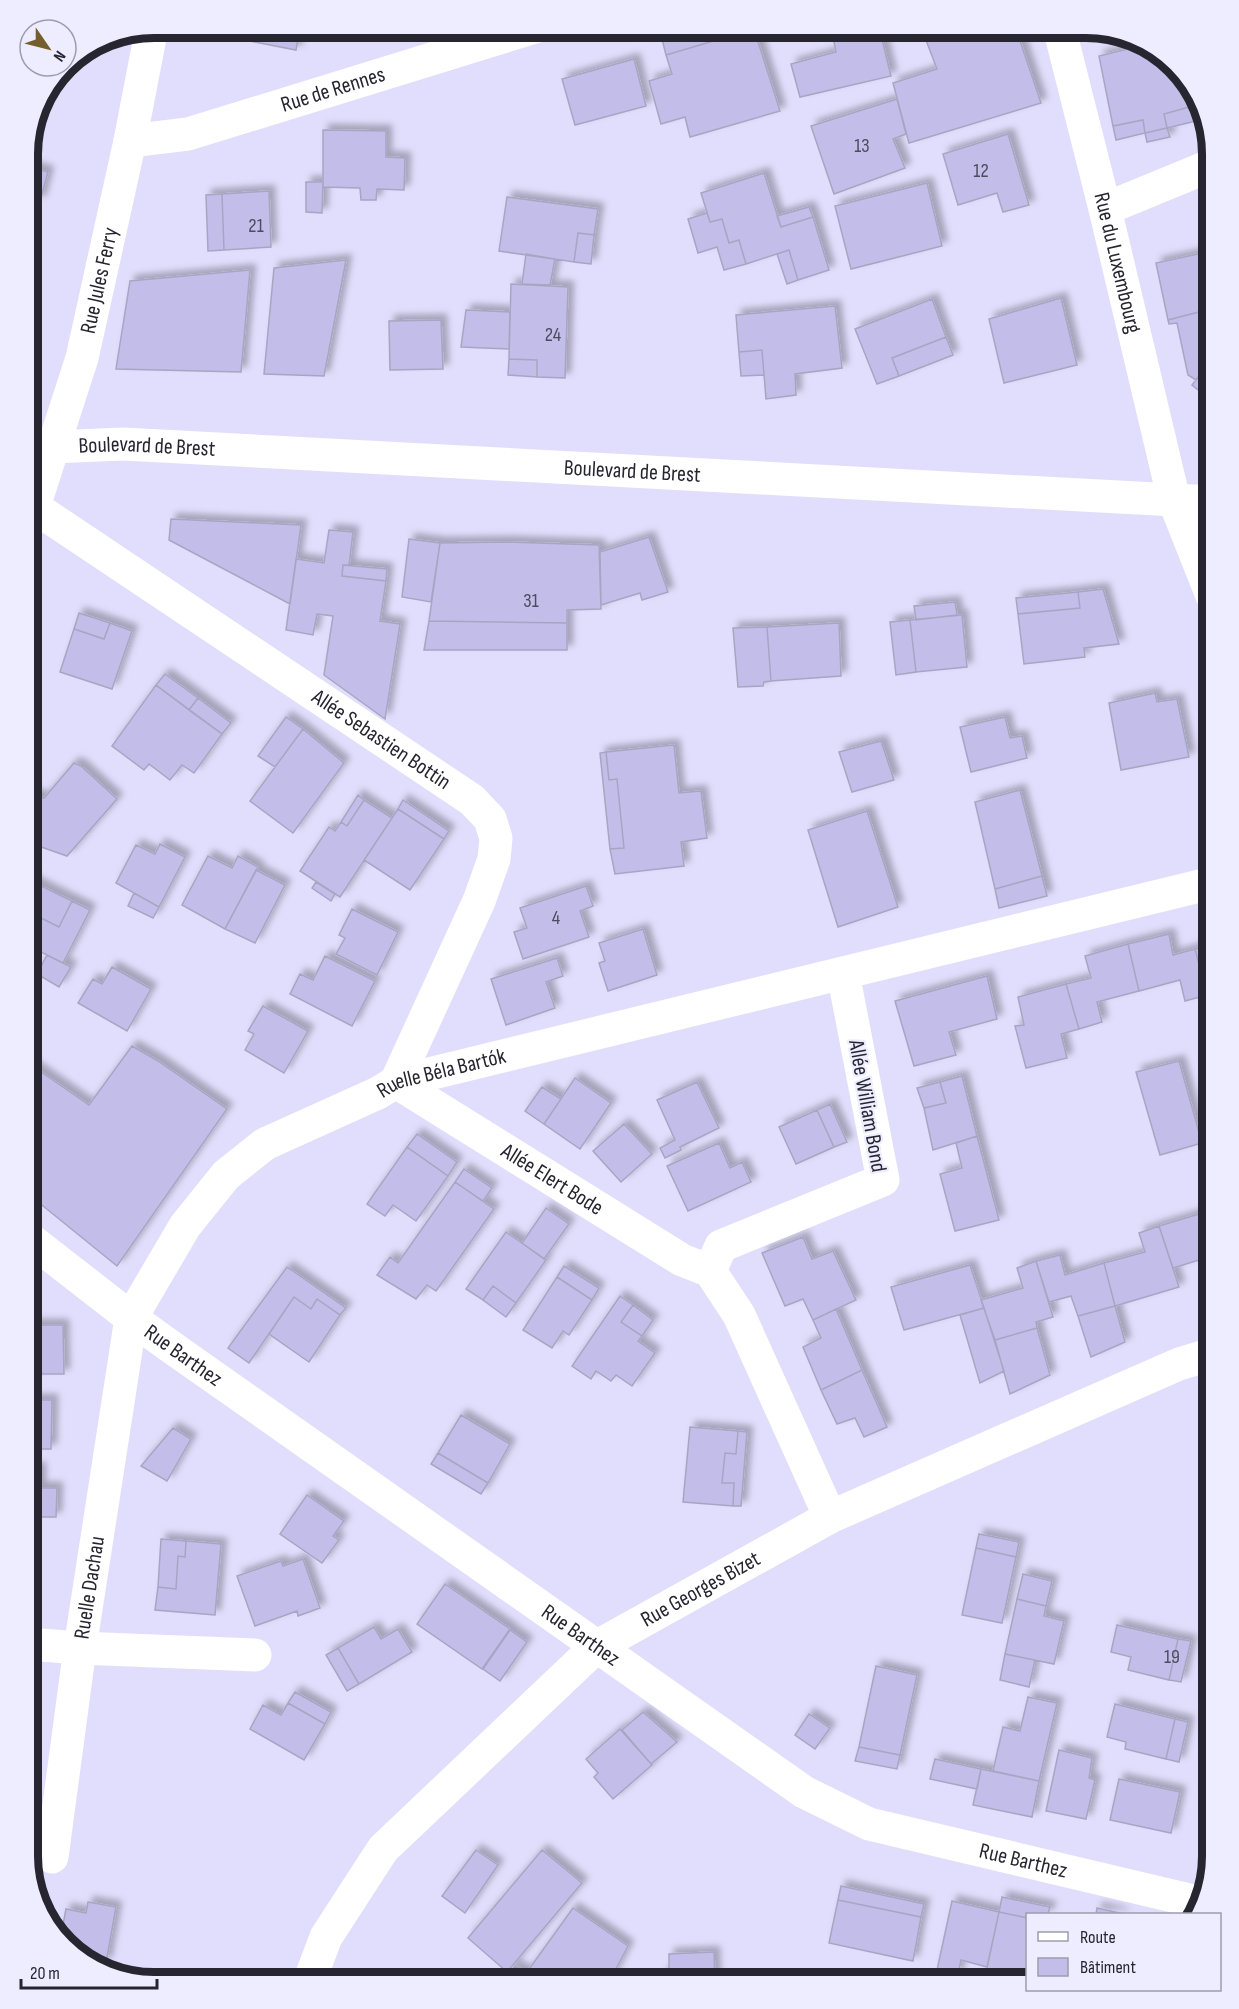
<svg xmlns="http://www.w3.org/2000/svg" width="1239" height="2009" font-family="'Sofia Sans Condensed',sans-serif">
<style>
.building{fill:#c3bdea;stroke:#a8a5c2;stroke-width:1.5;filter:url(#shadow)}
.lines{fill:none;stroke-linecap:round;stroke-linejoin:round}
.street{stroke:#fff;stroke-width:33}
.secondary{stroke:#fff;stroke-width:33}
.labels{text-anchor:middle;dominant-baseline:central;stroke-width:4.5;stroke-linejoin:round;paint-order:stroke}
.number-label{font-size:20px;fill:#4d4b5e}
.street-label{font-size:22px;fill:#262530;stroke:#eeecff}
.rim{fill:none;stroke:#262530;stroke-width:8}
</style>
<defs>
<filter id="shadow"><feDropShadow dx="5.5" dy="-5.5" stdDeviation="3" flood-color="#0004"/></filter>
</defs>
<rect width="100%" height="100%" fill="#e1ddfc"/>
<path class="building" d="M232 27H247L244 40 229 37Z
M247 27H300L296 50 244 40Z
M703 27H753L754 29 666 55 662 39Z
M831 27H879L891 76 800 97 791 64 836 52Z
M921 27H1003L1008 41 1019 38 1041 103 909 143 893 83 937 69Z
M1003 27H1015L1019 38 1008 41Z
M754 29 780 111 690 137 685 117 661 124 649 81 672 74 666 55Z
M1144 45 1156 49 1199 97 1200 104 1164 114 1167 128 1145 133 1143 120 1113 126 1099 56Z
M634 59 646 106 575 125 562 79Z
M897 99 906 134 893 139 905 168 834 194 811 126Z
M1200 104 1204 119 1167 128 1164 114Z
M1143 120 1145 133 1116 140 1113 126Z
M1167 128 1170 137 1147 142 1145 133Z
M323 130 386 131V157L405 158 404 190 377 189 376 200H361L360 188 323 187Z
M1008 134 1029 205 1003 212 997 193 958 205 943 154Z
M27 166 48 172 40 201 27 198Z
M764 173 781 227 813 217 829 270 798 280 789 250 746 264 739 240 729 243 722 219 710 222 701 193Z
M306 182H323L322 213 306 212Z
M927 183 942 246 851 269 835 206Z
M269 191 271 247 224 250 222 194Z
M222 194 224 250 208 251 206 195Z
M507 197 598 209 594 235 578 233 574 262 499 251Z
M809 207 813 217 781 227 777 216Z
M707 213 710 222 722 219 729 243 739 240 746 264 724 270 717 247 698 253 688 219Z
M578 233 594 235 591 264 574 262Z
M789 250 798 280 787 284 777 254Z
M1212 251V367L1199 312 1168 320 1156 263Z
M526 254 555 259 550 285 522 284Z
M346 260 324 376 264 374 274 268Z
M250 270 241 372 116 369 130 281Z
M511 284 568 287 565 378 537 377V360L509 359Z
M1061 298 1077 365 1004 383 989 319Z
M932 299 946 337 892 358 899 376 877 384 855 329Z
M835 306 842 368 795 374 796 395 766 399 762 350 739 352 736 315Z
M466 310 510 312 509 349 461 347Z
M1199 312 1212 367V383L1201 373 1196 380 1188 375 1177 323 1169 324 1168 320Z
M441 320 443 369 390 370 389 321Z
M946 337 953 355 899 376 892 358Z
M762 350 764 375 741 376 739 352Z
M509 359 537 360V377L508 375Z
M1201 373 1212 383V401L1192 385Z
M171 519 301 525 290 604 169 540Z
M329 530 353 532 349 565H343L342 576 386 581 380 621 400 624 385 719 324 675 333 616 317 614 313 635 286 630 296 559 324 563Z
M649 537 668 592 642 600 640 593 601 605 600 552Z
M409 539 440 543 431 602 402 597Z
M507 542 599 545 601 609 567 610V623L429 621 440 543Z
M343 565 387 569 386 581 342 576Z
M1103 589 1119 644 1084 648 1085 657 1024 664 1018 614 1080 608 1078 592Z
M1078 592 1080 608 1018 614 1016 598Z
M955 602 957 615 916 620 914 606Z
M79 613 110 623 104 639 74 629Z
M962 615 967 667 916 672 910 620Z
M910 620 916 672 896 675 890 622Z
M429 621 567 623V650H424Z
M110 623 132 631 112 689 60 672 74 629 104 639Z
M839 623 841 676 771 681 767 627Z
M767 627 771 681 764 682 763 686 738 687 733 628Z
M165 674 198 698 189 710 156 685Z
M156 685 222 734 194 773 182 765 170 780 149 764 144 770 112 746Z
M1155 693 1157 702 1177 699 1189 757 1121 770 1109 703Z
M198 698 231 723 222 734 189 710Z
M286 717 303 729 275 767 258 756Z
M1005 717 1010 738 1022 736 1027 758 971 772 960 727Z
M303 729 344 763 293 833 250 801Z
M881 741 894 780 852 792 839 752Z
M674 745 679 793 701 791 707 838 681 842 684 866 615 874 610 849 624 848 617 779 609 780 606 752Z
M606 752 609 780 617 779 624 848 610 849 600 753Z
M74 763 81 766 117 799 67 856 27 842V792L44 798Z
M1020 790 1042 876 995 889 975 802Z
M358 795 364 800 347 826 341 822Z
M364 800 392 818 340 897 300 871 329 827 335 831 341 822 347 826Z
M403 800 449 831 444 839 398 809Z
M398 809 444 839 410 890 364 860Z
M867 811 898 907 838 927 808 830Z
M160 844 185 857 159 907 116 883 136 845 155 854Z
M208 856 232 868 238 856 258 867 225 929 182 905Z
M256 870 285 885 255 943 225 929Z
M1042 876 1047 896 999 908 995 889Z
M27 879 72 901 59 927 27 911Z
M316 882 335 894 331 901 312 888Z
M586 886 593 906 580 911 589 937 523 959 514 932 527 928 520 908Z
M134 893 159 907 153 918 128 906Z
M72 901 90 910 63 963 27 945V911L59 927Z
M352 909 398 932 377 975 336 954 345 938 339 935Z
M643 929 657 975 608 991 599 963 605 961 599 943Z
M1169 934 1173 955 1195 949 1207 995 1185 1001 1180 980 1139 991 1128 944Z
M1128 944 1139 991 1097 1002 1102 1022 1079 1029 1066 984 1091 978 1085 956Z
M1212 945V993L1207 995 1195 949Z
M47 955 71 967 59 987 37 974Z
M325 956 375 981 352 1026 290 994 300 974 313 980Z
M557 958 563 976 546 982 555 1008 506 1025 491 979Z
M112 967 151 989 127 1031 78 1003 93 979 102 984Z
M987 976 997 1019 949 1032 956 1055 914 1066 895 1001Z
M1066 984 1079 1029 1061 1034 1067 1058 1026 1068 1015 1026 1024 1025 1018 997Z
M263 1006 308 1031 284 1073 245 1050 254 1034 248 1031Z
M132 1046 158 1061 227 1109 117 1266 27 1193V1076L31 1065 89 1105Z
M1179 1061 1202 1143 1160 1155 1136 1072Z
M962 1076 977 1136 933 1150 924 1108 946 1103 940 1082Z
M575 1078 611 1103 580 1149 544 1124Z
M697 1082 719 1128 680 1147 681 1150 665 1158 660 1148 675 1140 657 1100Z
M940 1082 946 1103 924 1108 917 1088Z
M542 1087 561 1099 544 1124 525 1111Z
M830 1104 847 1142 834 1147 817 1110Z
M817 1110 834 1147 796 1164 779 1127Z
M624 1124 652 1154 621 1182 593 1151Z
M417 1134 457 1162 448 1176 407 1147Z
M977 1136 999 1220 955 1231 940 1174 962 1168 956 1143Z
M719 1143 730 1168 742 1162 751 1182 688 1211 667 1166Z
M407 1147 448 1176 416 1221 393 1205 385 1216 367 1204Z
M464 1169 492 1188 483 1201 455 1182Z
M455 1182 494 1209 436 1291 427 1285 416 1299 377 1275 390 1257 398 1263Z
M546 1208 569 1224 544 1259 522 1243Z
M1199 1214 1205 1235 1212 1233V1256L1173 1268 1159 1226Z
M1159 1226 1179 1287 1115 1306 1104 1263 1145 1252 1139 1233Z
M506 1232 546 1260 516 1303 493 1286 483 1300 466 1289Z
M803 1237 812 1259 833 1251 856 1300 813 1320 803 1299 785 1306 762 1253Z
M1060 1255 1065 1275 1104 1263 1115 1306 1078 1316 1071 1296 1049 1302 1036 1261Z
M1036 1261 1053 1317 1036 1322 1037 1328 995 1340 981 1300 1023 1288 1017 1268Z
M970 1265 984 1308 904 1330 891 1287Z
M564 1266 599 1288 592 1300 557 1277Z
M287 1267 346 1308 340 1315 317 1299 311 1309 294 1297 249 1363 228 1348Z
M557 1277 592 1300 569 1335 563 1331 552 1348 523 1330Z
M493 1286 516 1303 506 1317 483 1300Z
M620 1296 633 1305 621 1322 642 1336 638 1341 655 1353 632 1386 616 1375 611 1381 596 1371 591 1379 572 1366Z
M294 1297 311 1309 317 1299 340 1315 309 1362 269 1334Z
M633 1305 653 1320 642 1336 621 1322Z
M1115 1306 1125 1342 1091 1357 1078 1316Z
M984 1308 1004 1371 980 1383 960 1315Z
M836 1309 862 1370 821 1390 803 1347 821 1338 813 1320Z
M27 1325H63L64 1374H27Z
M1037 1328 1050 1375 1010 1394 995 1340Z
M862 1370 887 1427 864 1437 855 1418 837 1424 821 1390Z
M27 1400H52L51 1449H27Z
M461 1415 510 1444 488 1483 438 1453Z
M690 1427 738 1431 736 1454 725 1453 722 1483H734L733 1506 683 1502Z
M173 1428 191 1439 167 1481 141 1466Z
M738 1431 747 1432 741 1506H733L734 1483H722L725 1453 736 1454Z
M438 1453 488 1483 481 1494 431 1464Z
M27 1468H40V1517L27 1516Z
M40 1488H57L56 1517H40Z
M307 1495 344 1521 333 1536 339 1540 322 1563 280 1534Z
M979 1534 1019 1542 1016 1557 976 1548Z
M161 1539 186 1541 185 1557 178 1556 176 1589 158 1587Z
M186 1541 221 1544 215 1615 155 1610 158 1587 176 1589 178 1556 185 1557Z
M976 1548 1016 1557 1002 1623 962 1615Z
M303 1559 320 1608 298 1616 297 1611 255 1626 237 1576 281 1561 283 1566Z
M1023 1574 1052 1581 1046 1606 1017 1599Z
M445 1584 510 1629 482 1669 417 1624Z
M1017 1599 1046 1606 1044 1616 1064 1621 1054 1664 1005 1654Z
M1117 1625 1178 1639 1169 1680 1128 1670 1131 1657 1111 1652Z
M374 1627 381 1639 398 1629 412 1652 359 1684 338 1648Z
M510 1630 527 1642 500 1681 483 1669Z
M1178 1639 1191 1641 1181 1682 1169 1680Z
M338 1648 359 1684 347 1691 326 1655Z
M1005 1654 1035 1660 1029 1687 1000 1680Z
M876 1666 917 1675 900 1755 859 1747Z
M295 1692 331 1712 325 1724 288 1703Z
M1028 1697 1057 1703 1039 1781 993 1771 1003 1727 1020 1731Z
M288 1703 325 1724 304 1760 250 1729 263 1705 281 1715Z
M1115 1704 1175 1719 1166 1759 1125 1749 1126 1742 1107 1737Z
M643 1712 677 1742 651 1764 622 1730Z
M809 1714 830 1728 815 1749 795 1735Z
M1175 1719 1188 1722 1179 1762 1166 1759Z
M620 1729 652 1765 613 1799 594 1777 598 1773 586 1759Z
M859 1747 900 1755 897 1769 855 1761Z
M1059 1750 1092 1758 1089 1778 1095 1780 1086 1819 1046 1811Z
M935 1759 981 1769 977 1789 930 1779Z
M981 1769 1039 1781 1032 1817 973 1805Z
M1119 1779 1180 1792 1171 1833 1110 1820Z
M476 1850 498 1865 465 1913 442 1896Z
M542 1850 582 1883 507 1972 468 1938Z
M841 1886 924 1904 921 1917 838 1900Z
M1002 1897 1050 1907 1048 1914H1028V1918L999 1912Z
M838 1900 921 1917 913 1961 829 1943Z
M952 1901 999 1912 987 1967 961 1960 958 1974 937 1970Z
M88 1902 116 1907 106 1963 81 1958 61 1935 66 1909 86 1913Z
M573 1908 628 1946 609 1982H503L515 1966 527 1972Z
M1097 1908 1124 1914H1096Z
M999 1912 1028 1918V1982H984Z
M714 1952 715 1982H664L663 1972H669V1954Z"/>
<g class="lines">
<g class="street">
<path id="s1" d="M1059 27 1105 209 1174 500 1212 596"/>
<path id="s2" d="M130 141 188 134 535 27"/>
<path d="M1105 209 1212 165"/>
<path id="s3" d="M34 507 472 800 490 819 496 838 494 859 479 901 396 1082 682 1260 710 1271"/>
<path id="s4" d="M27 1237 131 1318 174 1349 804 1792 869 1824 1198 1902"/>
<path d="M830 1517 739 1315 710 1271 721 1246 883 1180 843 973 1212 883"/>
<path d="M27 1644 80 1648 255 1655"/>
<path id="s5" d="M52 1857 80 1648 131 1318 185 1226 226 1175 265 1144 378 1093 396 1082 843 973"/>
<path id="s6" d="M309 1982 326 1937 383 1849 596 1647 830 1517 1179 1364 1212 1354"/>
</g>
<g class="secondary">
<path id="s7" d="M27 446 52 447 123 444 1212 502"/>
<path id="s8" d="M27 528 82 358 130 141 152 27"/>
</g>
</g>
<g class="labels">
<g class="number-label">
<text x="862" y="146">13</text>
<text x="981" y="171">12</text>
<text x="256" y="226">21</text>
<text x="553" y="335">24</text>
<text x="531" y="601">31</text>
<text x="556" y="918">4</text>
<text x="1172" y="1657">19</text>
</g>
<g class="street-label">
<text stroke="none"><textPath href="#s2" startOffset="210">Rue de Rennes</textPath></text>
<text stroke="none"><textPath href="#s1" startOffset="243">Rue du Luxembourg</textPath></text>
<text stroke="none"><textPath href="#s8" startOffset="258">Rue Jules Ferry</textPath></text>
<text stroke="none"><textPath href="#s7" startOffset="120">Boulevard de Brest</textPath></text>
<text stroke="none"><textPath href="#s7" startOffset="606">Boulevard de Brest</textPath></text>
<text stroke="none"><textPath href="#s3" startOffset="418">Allée Sebastien Bottin</textPath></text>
<text stroke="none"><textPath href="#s5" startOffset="958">Ruelle Béla Bartók</textPath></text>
<text transform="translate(867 1106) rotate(80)">Allée William Bond</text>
<text stroke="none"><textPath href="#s3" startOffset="1022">Allée Elert Bode</textPath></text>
<text stroke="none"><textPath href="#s4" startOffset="196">Rue Barthez</textPath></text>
<text stroke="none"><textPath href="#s5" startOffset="272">Ruelle Dachau</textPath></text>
<text stroke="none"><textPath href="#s6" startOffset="566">Rue Georges Bizet</textPath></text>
<text stroke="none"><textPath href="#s4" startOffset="682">Rue Barthez</textPath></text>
<text stroke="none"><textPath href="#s4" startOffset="1186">Rue Barthez</textPath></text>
</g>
</g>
<path d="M0 0H1239V2009H0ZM154 38H1086A116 116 0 0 1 1202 154V1856A116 116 0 0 1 1086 1972H154A116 116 0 0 1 38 1856V154A116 116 0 0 1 154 38Z" fill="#eeecff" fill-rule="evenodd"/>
<path class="rim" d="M154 38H1086A116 116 0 0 1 1202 154V1856A116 116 0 0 1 1086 1972H154A116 116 0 0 1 38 1856V154A116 116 0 0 1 154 38Z"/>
<rect x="1026" y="1913" width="195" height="78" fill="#eeecff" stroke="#9e9cac" stroke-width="1.5"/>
<rect x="1038" y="1932" width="30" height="9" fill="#ffffff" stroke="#9e9cac" stroke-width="1.5"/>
<text x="1080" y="1943" font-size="18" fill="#262530">Route</text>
<rect x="1038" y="1958" width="30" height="18" fill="#c3bdea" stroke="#9e9cac" stroke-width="1.5"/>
<text x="1080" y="1973" font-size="18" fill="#262530">Bâtiment</text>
<g transform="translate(48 48) rotate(125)"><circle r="28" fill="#eeecff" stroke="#9e9cac" stroke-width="1.5"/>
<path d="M0-4.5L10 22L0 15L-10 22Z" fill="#755e2e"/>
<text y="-9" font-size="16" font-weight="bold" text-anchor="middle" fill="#262530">N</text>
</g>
<path d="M21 1979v9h136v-9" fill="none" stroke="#262530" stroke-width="3"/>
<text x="30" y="1979" font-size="18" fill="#262530" stroke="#eeecff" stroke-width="4.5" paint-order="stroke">20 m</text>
</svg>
